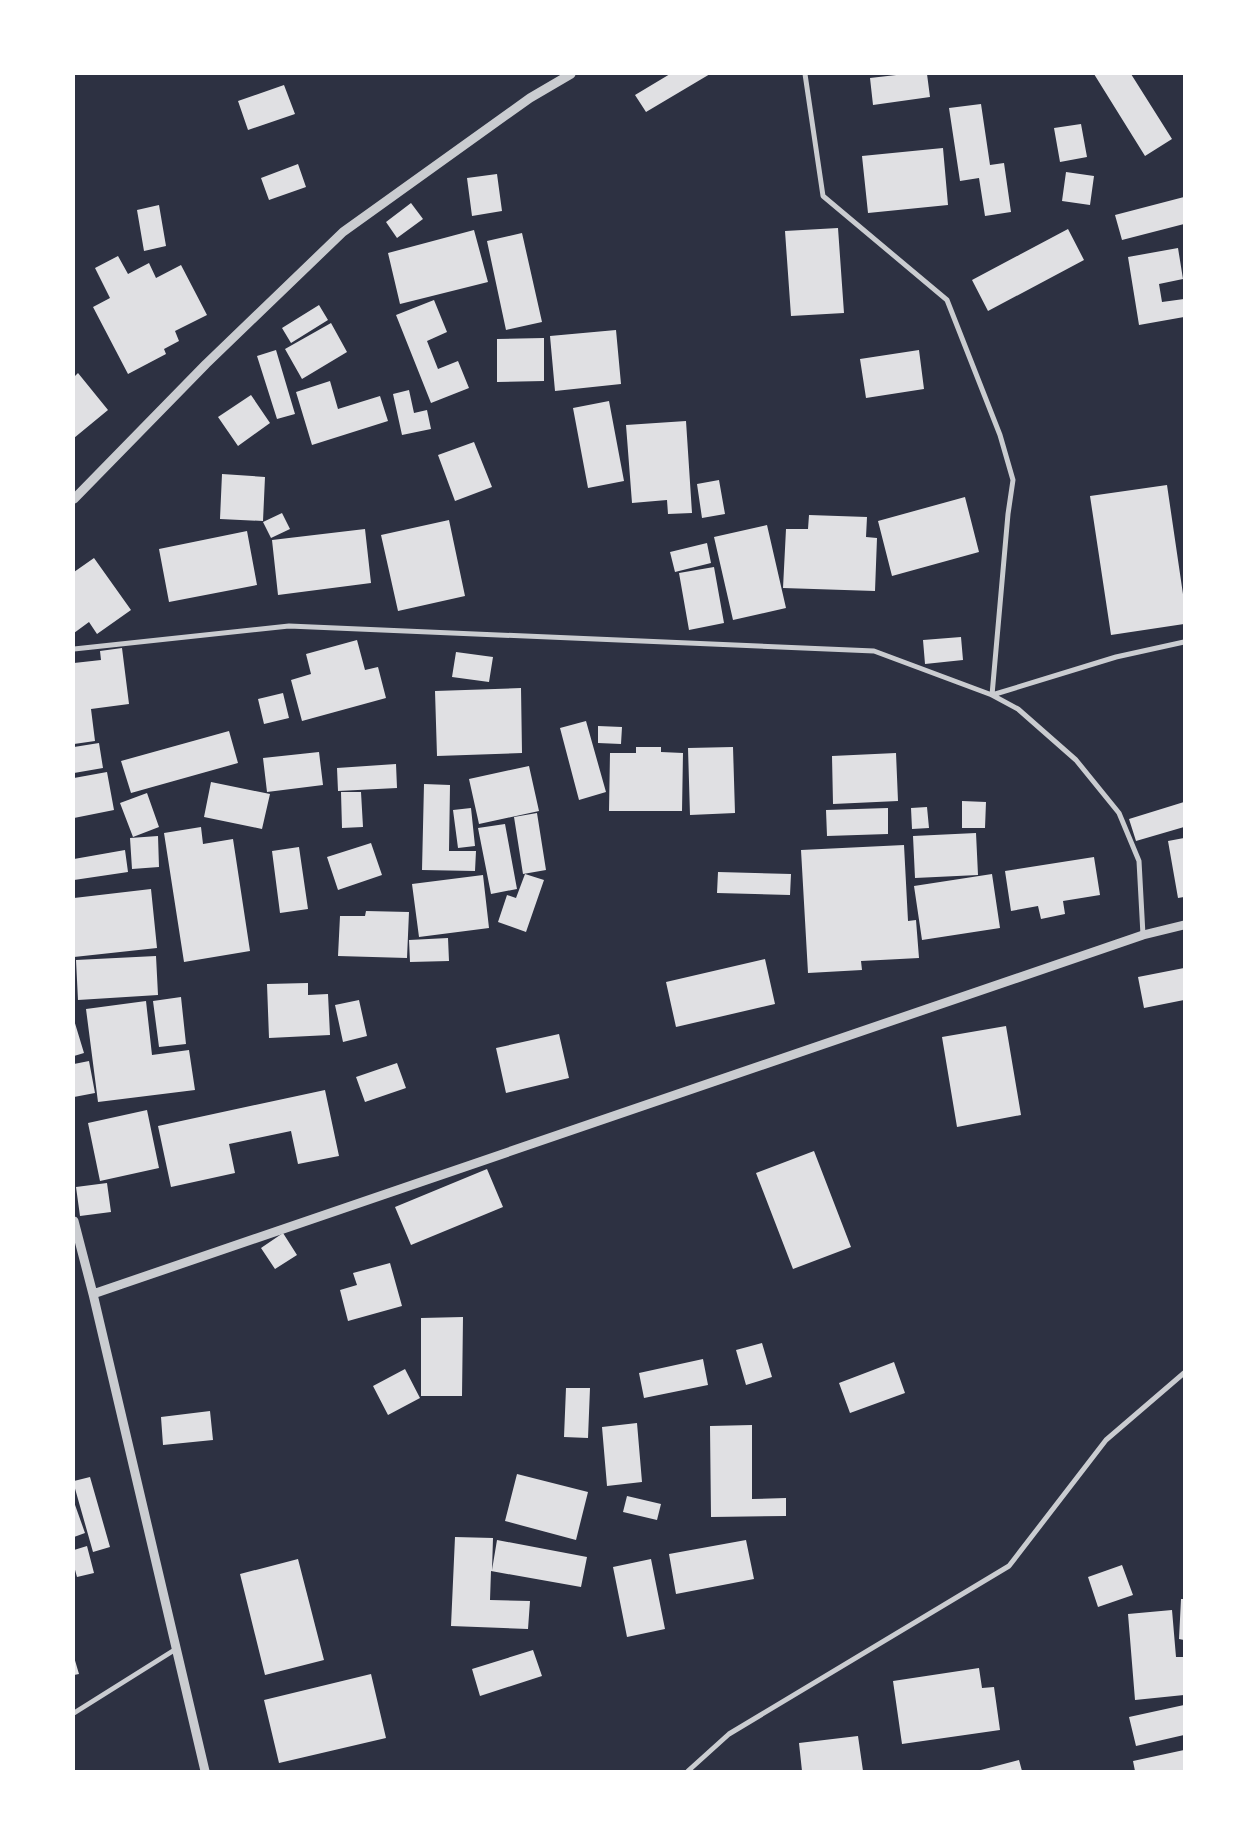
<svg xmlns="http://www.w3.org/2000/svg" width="1258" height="1845" font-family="Overpass,sans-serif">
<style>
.building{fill:#e0e0e3}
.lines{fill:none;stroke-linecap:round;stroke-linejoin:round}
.minor{stroke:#caccd0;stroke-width:5}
.tertiary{stroke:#caccd0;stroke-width:9}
</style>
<rect width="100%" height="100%" fill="#2d3142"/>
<path class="building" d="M670 74H710L646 112 635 95Z
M905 74H927L930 97 873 105 870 78Z
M1094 74H1131L1172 139 1145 156Z
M284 85 295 114 248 130 238 101Z
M981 104 990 165 1004 163 1011 212 985 216 979 178 960 181 949 108Z
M1081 124 1087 157 1060 162 1054 128Z
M943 148 948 205 868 213 862 156Z
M298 164 306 187 269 200 261 178Z
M1066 172 1094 176 1090 205 1062 201Z
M497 174 502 211 472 216 467 178Z
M1184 197V224L1122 240 1115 215Z
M411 203 423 219 397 238 386 222Z
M159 205 166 246 144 251 137 210Z
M838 228 844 313 791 316 785 231Z
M1068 229 1084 260 988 311 972 280Z
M474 230 488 282 400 304 388 253Z
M522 233 542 322 506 330 487 241Z
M1178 248 1183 279 1159 284 1162 302 1184 299V317L1139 325 1128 257Z
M118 256 128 274 149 263 156 278 181 265 207 315 175 331 179 341 164 349 166 354 128 374 93 307 110 298 95 268Z
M434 300 447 332 427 341 438 369 458 361 469 388 431 403 396 315Z
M319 305 328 320 291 343 282 328Z
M331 323 347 352 302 379 285 349Z
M616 330 621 384 555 391 550 336Z
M544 338V381L497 382V339Z
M276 350 295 414 277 419 257 356Z
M919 350 924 389 866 398 860 359Z
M78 373 108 410 74 438V377Z
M330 381 338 409 380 396 388 421 312 445 296 392Z
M409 390 414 413 427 410 431 429 402 435 393 394Z
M251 395 270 423 238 446 218 417Z
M609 401 624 481 588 488 573 408Z
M686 421 692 513 668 514 667 500 632 503 626 425Z
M474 442 492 487 455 501 438 455Z
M222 474 265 477 263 521 220 519Z
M719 480 725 514 702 518 697 484Z
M1167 485 1184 601V624L1111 635 1090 496Z
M965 497 979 552 892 576 878 521Z
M282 513 290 529 271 538 263 522Z
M809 515 867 517 866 537 877 538 875 591 783 588 786 529H808Z
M449 520 465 596 398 611 381 535Z
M767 525 786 608 733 620 714 537Z
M365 529 371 583 278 595 272 540Z
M247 531 257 585 169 602 159 549Z
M707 543 711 563 675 572 670 552Z
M94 558 131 610 97 634 89 622 74 633V572Z
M714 567 724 623 689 630 679 573Z
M961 637 963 660 925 664 923 640Z
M357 640 365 670 378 667 386 698 302 721 291 680 311 674 306 654Z
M122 648 129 704 91 709 95 741 74 744V663L101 660 100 651Z
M456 652 493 657 489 682 452 677Z
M521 688 522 753 437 756 435 691Z
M283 693 289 718 264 724 258 699Z
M586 721 606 792 579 800 560 728Z
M598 726 622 727 621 744 598 743Z
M229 731 238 763 131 793 121 761Z
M99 743 103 768 74 773V747Z
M636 747H661V752L683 753 682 811H609L610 753H636Z
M733 747 735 813 690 815 688 748Z
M319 752 323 785 267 792 263 758Z
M896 753 898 801 833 804 832 756Z
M396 764 397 788 338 791 337 768Z
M529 766 539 811 479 824 469 779Z
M107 772 114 810 74 818V778Z
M211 782 270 794 262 829 204 817Z
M424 784 450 785 449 851H476L475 871 422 870Z
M341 792H361L363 827 342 828Z
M147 793 159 827 133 837 120 803Z
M962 801 986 802 985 828H962Z
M1184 802V827L1136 841 1129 819Z
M927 807 929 828 912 829 911 808Z
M471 808 475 846 458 848 453 810Z
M888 808V834L827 836 826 810Z
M537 813 546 870 523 874 514 817Z
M505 824 517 889 491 894 478 828Z
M201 827 203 844 233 839 250 951 184 962 164 833Z
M976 833 978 875 915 878 913 836Z
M158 836 159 867 132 869 130 838Z
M1184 838V897L1178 898 1168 841Z
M371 843 382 875 338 890 327 857Z
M904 845 908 921 916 920 919 958 861 961 862 970 808 973 801 850Z
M299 847 308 909 280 913 272 851Z
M125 850 128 872 74 880V859Z
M1094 857 1100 895 1063 901 1065 914 1041 919 1038 906 1011 911 1005 871Z
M718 872 791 874 790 895 717 893Z
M525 874 544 880 526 932 498 922 507 895 516 898Z
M992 874 1000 928 922 940 914 886Z
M483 875 489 928 419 937 412 884Z
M151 889 157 948 74 957V898Z
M366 911 409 912 407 958 338 956 340 916H365Z
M448 938 449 961 410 962 409 940Z
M156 956 158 995 78 1000 76 960Z
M765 959 775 1004 676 1027 666 982Z
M1184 968V1000L1144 1008 1138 977Z
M308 983V995L328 994 330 1035 269 1038 267 984Z
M181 997 186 1044 159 1047 153 1001Z
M359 1000 367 1036 343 1042 335 1005Z
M146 1001 152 1055 189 1050 195 1090 98 1102 86 1009Z
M74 1020 84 1053 74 1056Z
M1006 1026 1021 1115 957 1127 942 1037Z
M559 1034 569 1078 506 1093 496 1048Z
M89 1061 95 1093 74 1097V1064Z
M397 1063 406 1088 365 1102 356 1077Z
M325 1090 339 1156 298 1164 291 1131 229 1144 235 1173 171 1187 158 1126Z
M147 1110 159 1168 100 1181 88 1123Z
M814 1151 851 1247 793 1269 756 1173Z
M487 1169 503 1207 411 1245 395 1207Z
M107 1183 111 1212 80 1216 76 1187Z
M283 1233 297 1255 275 1269 261 1248Z
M390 1263 402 1306 348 1321 340 1290 357 1285 353 1273Z
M463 1317 462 1396H421V1318Z
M762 1343 772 1377 746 1385 736 1350Z
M703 1359 708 1385 644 1398 639 1373Z
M894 1362 905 1393 850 1413 839 1383Z
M405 1369 420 1398 388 1415 373 1386Z
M566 1388H590L588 1438 564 1437Z
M210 1411 213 1440 163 1445 161 1417Z
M637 1423 642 1482 607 1486 602 1427Z
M752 1425V1499L786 1498V1516L711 1517 710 1426Z
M517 1474 588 1492 576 1540 505 1521Z
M90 1477 110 1547 93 1552 74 1485V1481Z
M627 1496 661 1504 657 1520 623 1512Z
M74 1502 85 1533 74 1537Z
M455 1537 493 1538 492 1570 497 1540 587 1557 581 1587 491 1571 490 1600 530 1601 528 1629 451 1626Z
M746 1540 754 1579 676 1594 669 1554Z
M87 1546 94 1573 77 1577 74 1566V1550Z
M298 1559 324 1660 265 1675 240 1574Z
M651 1559 665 1629 627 1637 613 1567Z
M1122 1565 1133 1595 1098 1607 1088 1577Z
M1181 1599H1184V1640L1179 1639Z
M1172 1610 1176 1657H1184V1695L1135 1700 1128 1614Z
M533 1650 542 1676 480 1696 472 1669Z
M74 1657 79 1674 74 1675Z
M979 1668 982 1688 994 1687 1000 1730 902 1744 893 1681Z
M371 1674 386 1738 279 1763 264 1700Z
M1184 1705V1735L1136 1746 1129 1717Z
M858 1736 863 1771H802L799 1743Z
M1184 1750V1771H1135L1133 1761Z
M1019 1760 1022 1771H977Z"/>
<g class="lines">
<path class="minor" d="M805 74 823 196 947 300 1000 435 1013 480 1008 514 992 695 1116 657 1184 642
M74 649 289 626 874 651 992 695 1018 709 1076 760 1119 813 1139 861 1143 935
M74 1713 176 1649
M688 1771 729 1734 1009 1566 1106 1440 1184 1373"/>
<path class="tertiary" d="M74 499 206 364 343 232 530 98 571 74
M74 1221 93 1294 205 1771
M93 1294 1143 935 1184 925"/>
</g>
<rect width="1258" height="1845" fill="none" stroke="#ffffff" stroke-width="150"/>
</svg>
